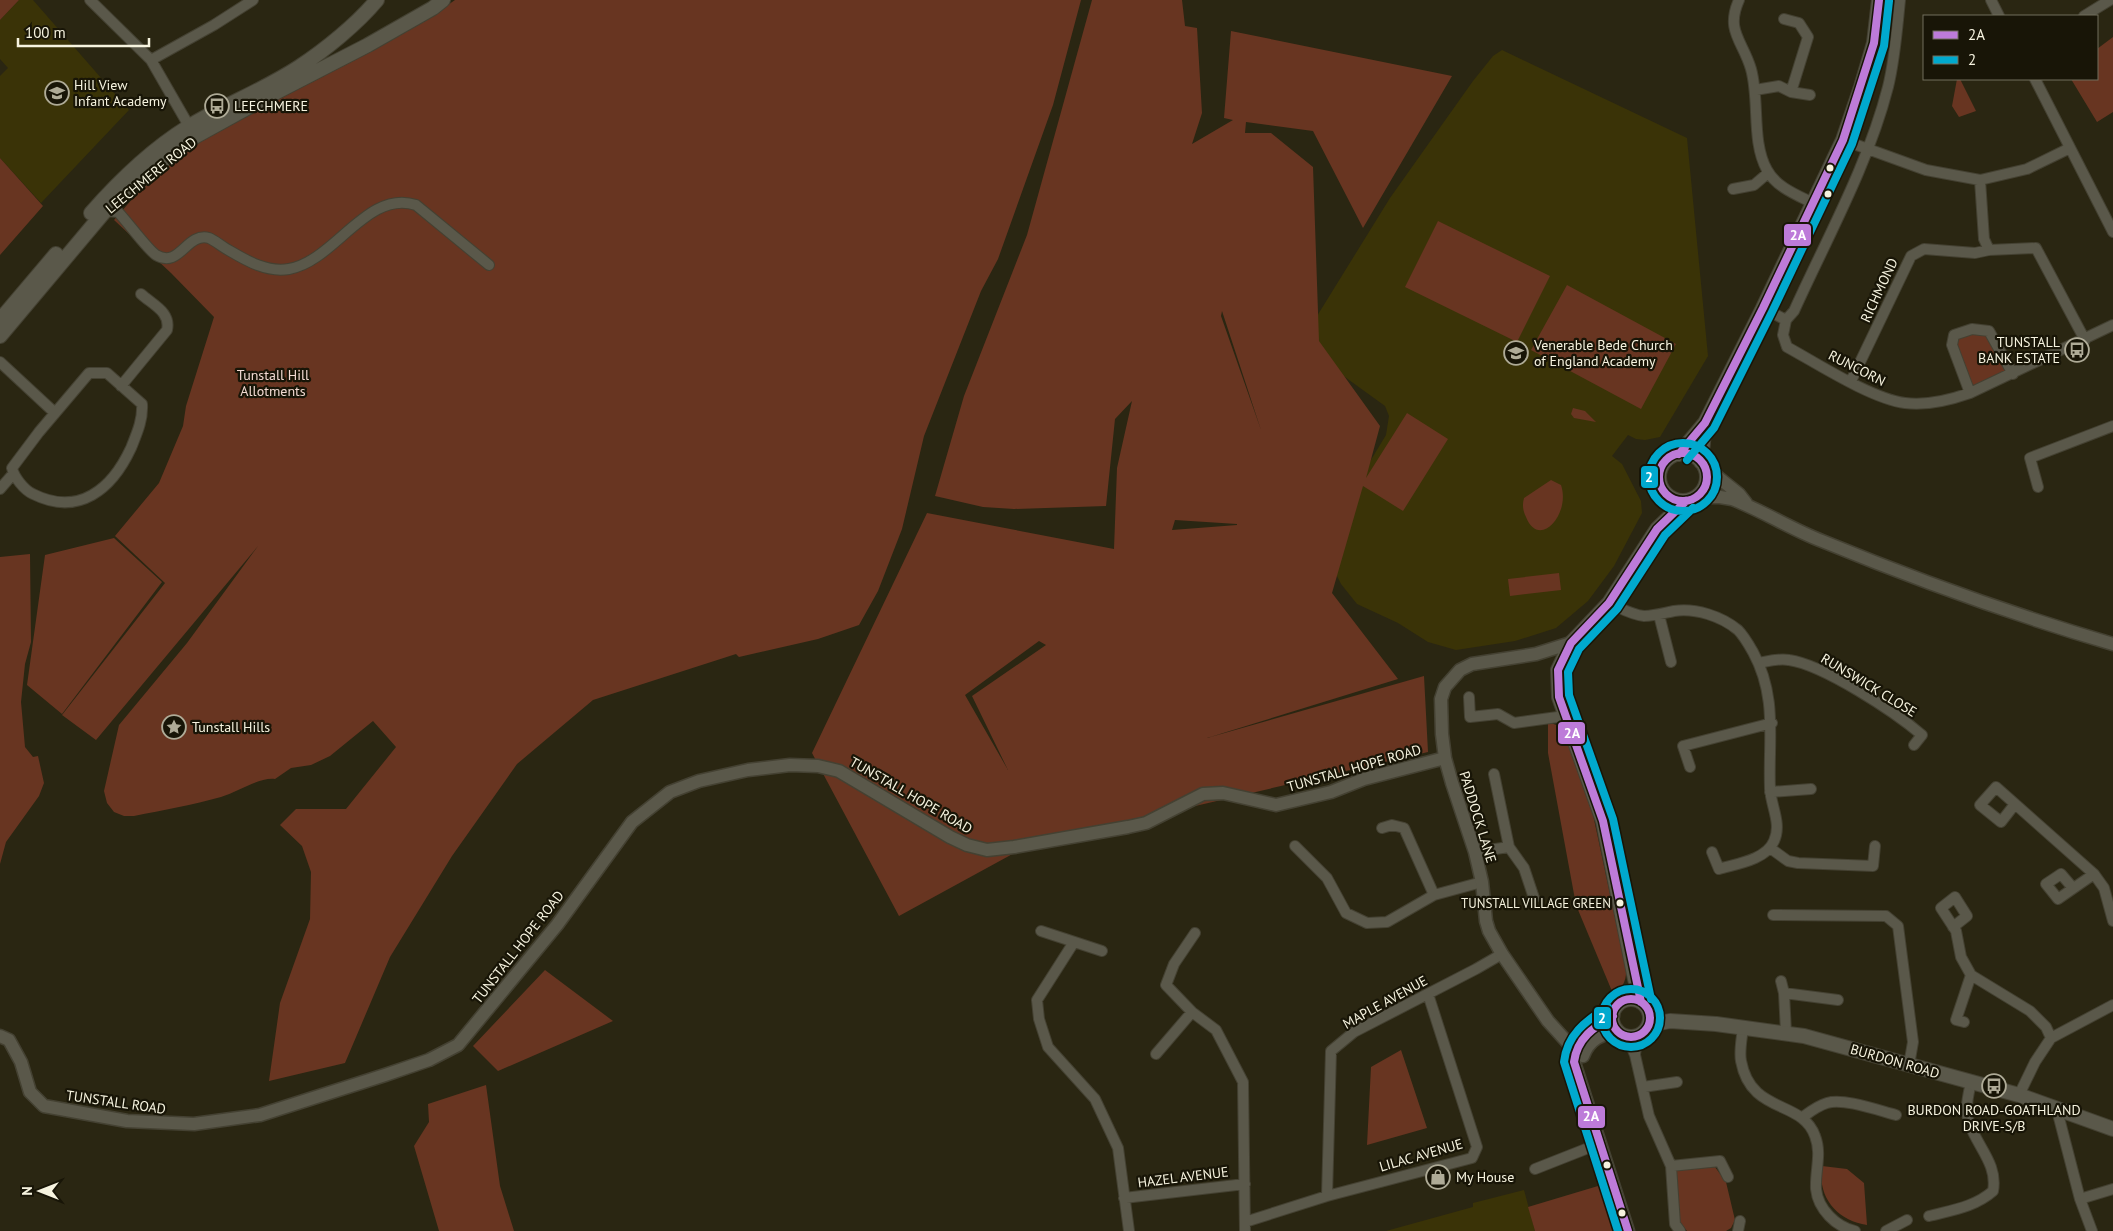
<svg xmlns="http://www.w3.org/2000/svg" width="2113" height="1231" font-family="'PT Sans',sans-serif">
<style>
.built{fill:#3a3307}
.green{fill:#683521;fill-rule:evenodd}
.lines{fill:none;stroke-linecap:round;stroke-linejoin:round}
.minor-casing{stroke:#444132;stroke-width:12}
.tertiary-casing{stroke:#444132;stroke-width:15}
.secondary-casing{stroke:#444132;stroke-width:16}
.minor{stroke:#5a584a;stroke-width:10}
.tertiary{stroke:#5a584a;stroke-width:12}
.secondary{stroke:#5a584a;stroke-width:14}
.bus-1-casing{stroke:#181507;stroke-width:11}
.bus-2-casing{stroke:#181507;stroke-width:11}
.bus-1{stroke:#bd7bd9;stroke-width:8}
.bus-2{stroke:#00a9ce;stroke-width:8}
.bus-dot{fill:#f6f3df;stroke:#181507;stroke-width:2}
.labels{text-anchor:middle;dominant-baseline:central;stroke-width:4.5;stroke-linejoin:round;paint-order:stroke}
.bus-label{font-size:13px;fill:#f6f3df;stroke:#181507;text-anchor:end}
.poi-label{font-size:14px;fill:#f6f3df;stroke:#181507;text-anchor:start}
.street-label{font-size:14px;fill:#f6f3df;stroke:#181507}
.park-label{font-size:14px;fill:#f2dad2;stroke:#181507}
.line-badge{stroke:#181507;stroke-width:2}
.badge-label{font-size:14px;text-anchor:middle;font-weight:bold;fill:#fff}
</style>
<rect width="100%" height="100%" fill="#2a2612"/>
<path class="built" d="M19 0H33L129 110 41 203 0 158V76L8 68 0 59V20Z
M1502 50 1687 138 1708 356 1660 437 1645 440 1636 439 1628 435 1612 456 1622 464 1641 501 1642 513 1614 566 1588 601 1556 628 1515 641 1456 650 1428 642 1398 623 1357 604 1341 584 1331 564 1363 473 1386 435 1389 416 1385 406 1338 372 1322 350 1316 333 1317 316 1390 198 1473 81 1493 56Z
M1524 1190 1535 1231H1386L1473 1207V1203Z"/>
<path class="green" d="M0 0H19L0 20Z
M455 0H1081L1053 105 998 259 981 291 924 436 902 529 878 591 859 625 818 639 739 657 736 654 593 700 517 764 452 856 390 957 345 1063 269 1081 280 1003 310 919 311 872 302 846 280 825 296 809H346L396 747 373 721 330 756 311 765 291 768 275 779C259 777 238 792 221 797 193 805 163 810 134 816H124L114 812 107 803 104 791 119 725 187 643 258 546 96 740 62 715 165 583 115 536 159 483 183 426 186 406 214 317 171 273 114 220 154 174 194 143 435 14Z
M1092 0H1182L1185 26 1197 28 1202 113 1192 144 1233 120 1224 118 1231 31 1452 76 1363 228 1313 131 1246 122 1245 133H1271L1313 167 1319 341 1380 426 1366 478 1407 413 1448 439 1403 511 1363 486 1332 593 1398 679 1207 738 1424 676 1428 752 1031 844 899 916 812 753 927 513 1114 549 1117 468 1132 401 1115 419 1106 506 1014 509 983 507 935 496 964 396 1027 235ZM1222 311 1261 430 1221 316ZM1175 520 1237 524V525L1172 530ZM1039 641 1046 645 972 696 1008 770 965 695Z
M2113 37V112L2097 122 2071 79H2097V49Z
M1957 79H1960L1976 111 1959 117 1952 106Z
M0 158 43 206 0 255Z
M1438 221 1550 276 1517 342 1405 287Z
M1567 285 1676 344 1641 409 1531 350Z
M1985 332 2007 370 1971 390 1955 346 1957 337Z
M1573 408 1585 411 1596 422 1574 418 1571 414Z
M1551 480 1561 485C1571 514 1539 550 1526 517 1523 511 1522 505 1524 498Z
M114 538 162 582 62 714 27 685 45 555Z
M30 554 31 642 25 664 21 702 25 747 33 757 38 756 44 783 39 796 6 842 0 864V557Z
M1559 573 1561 590 1510 596 1508 579Z
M1548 722 1562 727 1592 810 1626 969C1627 980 1622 989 1614 996L1576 905 1548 753Z
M545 970 613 1021 498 1071 473 1046Z
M1401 1050 1427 1128 1367 1145 1371 1067Z
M486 1085 500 1186 514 1231H439L414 1146 429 1122 428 1104Z
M1822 1166 1847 1169 1864 1183 1867 1225C1837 1221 1817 1197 1822 1166Z
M1715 1167 1726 1182 1735 1220 1731 1228 1726 1231H1687L1678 1220 1673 1171Z
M1608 1183 1622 1231H1535L1528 1207Z"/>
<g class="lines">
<g class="minor-casing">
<path id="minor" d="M90 0 151 60 189 126
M1739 0C1725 31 1743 41 1751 69 1760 101 1751 141 1767 170 1776 187 1797 195 1813 203
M1991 0 1999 16
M2084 16 2110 0
M151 60 214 25 253 0
M2035 79 2113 232
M1755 90 1779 86 1791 92 1808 37 1799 23 1784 19
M1791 92 1810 95
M1843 140 1926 170 1980 180 2027 169 2070 148
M1980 180 1984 239 1989 250 2036 248 2085 340
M1733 189 1754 185 1768 173
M105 211 118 212C126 220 148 250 156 255 180 269 186 232 209 238 214 240 220 245 225 248 244 259 265 273 289 269 335 261 367 189 416 205L489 265
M1763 308 1786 320 1783 335 1787 347C1818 364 1872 399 1905 403 1927 406 1950 400 1970 393L2113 325
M1786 320 1794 311C1827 238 1868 165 1888 87 1895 59 1897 29 1900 0
M0 362 55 413
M89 373H107L142 404C143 420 137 433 131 448 112 489 79 517 33 494 24 490 14 477 12 468L39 432Z
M1851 381 1911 256 1924 249 1975 253 1989 250
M121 386 167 330C171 312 153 305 141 294
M1970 393 1952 345 1954 335 1972 329 1989 331 2013 374
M2038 487 2030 458 2113 426
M0 489 13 474
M1609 603C1620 608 1632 615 1644 616 1655 616 1664 613 1674 611 1696 608 1721 616 1738 630 1744 636 1749 645 1753 652 1778 698 1768 740 1770 789 1771 806 1782 824 1774 841 1766 860 1736 864 1719 869L1712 852
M1659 615 1671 662
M1759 663C1769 661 1779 658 1789 660 1824 665 1895 712 1922 735L1914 745
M1469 697 1470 717 1498 714 1514 723 1565 716
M1690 767 1683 746 1772 723
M1494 774 1509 847
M1770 792 1811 789
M2015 804 2001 822 1980 805 1996 787 2094 874 2104 888 2113 921
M1382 828 1392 825 1404 828 1434 895
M1295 846 1327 878 1346 913 1367 923 1387 922 1434 895 1482 882
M1770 848 1788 861 1798 863 1873 866 1875 846
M1475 852 1509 847 1524 868 1534 898
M2073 888 2061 874 2046 884 2058 899 2094 874
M1773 915 1886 916 1898 926 1913 1042 1909 1065
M1953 927 1967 916 1955 897 1941 908 1956 931 1961 957 1971 975 2030 1011 2046 1027 2051 1038
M1041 931 1102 951
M1195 933 1174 964 1166 985 1192 1012 1216 1030 1243 1082 1245 1231
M1074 942 1037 1000 1039 1019 1048 1047 1095 1099 1118 1148 1129 1231
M1781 981 1784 993
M1964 1022 1956 1020 1971 975
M1743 1027C1742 1038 1739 1051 1741 1061 1751 1115 1802 1099 1815 1136 1822 1154 1815 1170 1816 1189 1818 1209 1836 1227 1855 1231
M1786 1032 1784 993 1838 1000
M1627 1036 1635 1055 1649 1116 1671 1166 1675 1224 1680 1231
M1156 1054 1192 1012
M1635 1054 1638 1035
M1643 1087 1677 1082
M2019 1095 2035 1062 2051 1038 2113 1005
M2057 1110 2080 1199 2092 1231
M1803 1117C1811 1111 1817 1106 1827 1103 1844 1098 1877 1110 1896 1115
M1671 1166 1720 1161 1728 1177
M1535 1169 1601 1143
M1327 1196 1331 1051 1354 1032 1476 969 1502 954
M1124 1198 1245 1184
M2080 1199 2113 1189
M1929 1216C1952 1210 1975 1207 1993 1191 1998 1165 1978 1147 1970 1125 1964 1110 1968 1097 1971 1082
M1245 1222 1327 1196 1472 1158 1477 1147 1428 994
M1738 1231 1740 1221
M1886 1231 1907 1220"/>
</g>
<g class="tertiary-casing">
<path id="tertiary" d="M1704 466 1739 494 1746 503
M1696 497H1720L1732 499C1763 511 1791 529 1822 541 1917 580 2014 615 2113 644
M1571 643 1536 654 1472 664 1460 670 1445 687 1441 699 1442 734 1445 758 1452 783 1475 852 1482 882 1486 921 1489 931 1502 954 1548 1021 1568 1043 1585 1050
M1613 1016C1594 1027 1575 1038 1574 1062L1628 1231
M0 1036 9 1040 21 1062 30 1092 44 1106 127 1121 194 1124 260 1115 385 1075 429 1060 458 1045 557 925 632 822 670 792 699 781 748 770 790 765 818 766 839 771 950 837 967 845 987 850 1014 847 1128 827 1146 823 1203 794 1223 793 1276 805 1331 792 1364 779 1445 758
M1583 1056C1589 1039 1601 1035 1617 1030"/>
</g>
<g class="secondary-casing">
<path id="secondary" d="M91 213C120 180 151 150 188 127 224 105 264 90 299 67 325 50 357 24 377 0
M0 320 56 254
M0 336 105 211 173 152 196 136 269 96 368 45 433 8 443 0
M1659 477a24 24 0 1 1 48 0a24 24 0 1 1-48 0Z
M1679 454 1705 423 1763 308 1843 140 1861 87 1874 43 1879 0
M1701 462 1705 423
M1612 1018a19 19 0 1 1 38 0a19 19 0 1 1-38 0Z
M1641 1002 1635 979 1603 821 1559 697 1558 670 1571 643 1609 603 1657 529 1686 501
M1649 1025 1670 1021 1716 1024 1804 1036 2019 1095 2113 1129"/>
</g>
<use href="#minor" class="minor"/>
<use href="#tertiary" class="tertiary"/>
<use href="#secondary" class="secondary"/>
<g class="bus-1-casing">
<path id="bus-1" d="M1659 477a24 24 0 1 1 48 0a24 24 0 1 1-48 0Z
M1679 454 1705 423 1763 308 1843 140 1874 43 1879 0
M1612 1018a19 19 0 1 1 38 0a19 19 0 1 1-38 0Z
M1641 1002 1603 821 1559 697 1558 670 1571 643 1609 603 1657 529 1686 501
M1613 1016C1594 1027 1577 1038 1574 1062L1628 1231"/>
</g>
<g class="bus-2-casing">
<path id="bus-2" d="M1649 477a34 34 0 1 1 68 0a34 34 0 1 1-68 0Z
M1687 460 1714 428 1772 312 1852 144 1884 46 1889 1
M1602 1018a29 29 0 1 1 58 0a29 29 0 1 1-58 0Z
M1651 999 1613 819 1569 695 1568 672 1579 649 1617 609 1665 535 1693 508
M1608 1007C1585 1021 1567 1035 1564 1062L1618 1231"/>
</g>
<use href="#bus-1" class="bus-1"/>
<use href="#bus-2" class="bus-2"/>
</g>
<defs>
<g id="school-ring" transform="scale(1.25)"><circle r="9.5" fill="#181507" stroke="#afab97" stroke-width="1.5"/><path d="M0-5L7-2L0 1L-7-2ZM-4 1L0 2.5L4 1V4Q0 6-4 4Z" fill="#afab97"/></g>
<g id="bus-ring" transform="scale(1.25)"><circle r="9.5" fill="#181507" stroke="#afab97" stroke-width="1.5"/><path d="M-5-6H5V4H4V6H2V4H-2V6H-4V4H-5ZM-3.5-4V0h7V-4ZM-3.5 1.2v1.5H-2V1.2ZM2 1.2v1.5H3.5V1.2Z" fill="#afab97"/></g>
<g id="sight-ring" transform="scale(1.25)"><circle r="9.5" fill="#181507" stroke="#afab97" stroke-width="1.5"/><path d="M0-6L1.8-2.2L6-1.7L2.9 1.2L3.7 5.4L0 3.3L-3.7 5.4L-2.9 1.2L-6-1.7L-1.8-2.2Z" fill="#afab97"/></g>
<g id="shop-ring" transform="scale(1.25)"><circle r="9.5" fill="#181507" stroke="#afab97" stroke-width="1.5"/><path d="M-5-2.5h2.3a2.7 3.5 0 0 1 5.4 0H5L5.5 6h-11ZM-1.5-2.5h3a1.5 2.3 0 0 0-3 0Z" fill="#afab97"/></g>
</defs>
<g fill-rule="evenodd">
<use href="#school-ring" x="57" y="93"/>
<use href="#bus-ring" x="217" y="106"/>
<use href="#bus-ring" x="2077" y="350"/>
<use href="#school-ring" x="1516" y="353"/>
<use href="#sight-ring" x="174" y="727"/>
<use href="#bus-ring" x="1994" y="1086"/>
<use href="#shop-ring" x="1438" y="1177"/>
</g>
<g class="bus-dot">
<circle cx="1830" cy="168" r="4.5"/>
<circle cx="1828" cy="194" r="4.5"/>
<circle cx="1620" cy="903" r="4.5"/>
<circle cx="1607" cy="1165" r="4.5"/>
<circle cx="1622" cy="1213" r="4.5"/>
</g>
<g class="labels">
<g class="bus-label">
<text x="1611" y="903">TUNSTALL VILLAGE GREEN</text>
</g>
<g class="poi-label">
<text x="74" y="85">Hill View<tspan x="74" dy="16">Infant Academy</tspan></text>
<text x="234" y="106">LEECHMERE</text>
<text x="2060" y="342" text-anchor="end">TUNSTALL<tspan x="2060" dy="16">BANK ESTATE</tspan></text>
<text x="1534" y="345">Venerable Bede Church<tspan x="1534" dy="16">of England Academy</tspan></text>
<text x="192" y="727">Tunstall Hills</text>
<text x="1994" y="1110" text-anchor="middle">BURDON ROAD-GOATHLAND<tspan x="1994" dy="16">DRIVE-S/B</tspan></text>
<text x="1456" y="1177">My House</text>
</g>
<g class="street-label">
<text transform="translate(151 175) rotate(-39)">LEECHMERE ROAD</text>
<text transform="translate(1879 290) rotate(-65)">RICHMOND</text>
<text transform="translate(1857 368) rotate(27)">RUNCORN</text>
<text transform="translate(1869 685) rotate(31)">RUNSWICK CLOSE</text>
<text transform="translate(1354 768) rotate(-16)">TUNSTALL HOPE ROAD</text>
<text transform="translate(911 795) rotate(30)">TUNSTALL HOPE ROAD</text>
<text transform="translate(1478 817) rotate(73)">PADDOCK LANE</text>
<text transform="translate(518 947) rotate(-52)">TUNSTALL HOPE ROAD</text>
<text transform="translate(1385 1002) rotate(-29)">MAPLE AVENUE</text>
<text transform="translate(1895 1061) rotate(16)">BURDON ROAD</text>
<text transform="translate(116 1102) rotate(8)">TUNSTALL ROAD</text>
<text transform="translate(1421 1155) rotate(-16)">LILAC AVENUE</text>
<text transform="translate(1183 1177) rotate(-7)">HAZEL AVENUE</text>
</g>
<g class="park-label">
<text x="273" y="375">Tunstall Hill<tspan x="273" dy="16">Allotments</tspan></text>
</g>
</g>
<g class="line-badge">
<rect x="1783" y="223" width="29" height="24" rx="5" fill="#bd7bd9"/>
<rect x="1640" y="465" width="19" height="24" rx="5" fill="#00a9ce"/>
<rect x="1557" y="721" width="29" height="24" rx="5" fill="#bd7bd9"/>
<rect x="1593" y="1006" width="19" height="24" rx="5" fill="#00a9ce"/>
<rect x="1577" y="1105" width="29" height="24" rx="5" fill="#bd7bd9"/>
</g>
<g class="badge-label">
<text x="1798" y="240">2A</text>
<text x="1649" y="482">2</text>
<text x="1572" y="738">2A</text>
<text x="1602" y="1023">2</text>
<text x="1591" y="1121">2A</text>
</g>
<rect x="1923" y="15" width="175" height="65" fill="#181507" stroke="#716e5d"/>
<rect x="1933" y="31" width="25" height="8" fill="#bd7bd9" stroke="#716e5d"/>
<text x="1968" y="40" font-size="15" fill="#f6f3df">2A</text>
<rect x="1933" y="56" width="25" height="8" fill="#00a9ce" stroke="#716e5d"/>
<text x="1968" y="65" font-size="15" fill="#f6f3df">2</text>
<g transform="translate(40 1191) rotate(270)" stroke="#181507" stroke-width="4" paint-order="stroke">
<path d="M0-4L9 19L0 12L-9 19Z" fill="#f6f3df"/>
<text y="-8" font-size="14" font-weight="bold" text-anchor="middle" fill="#f6f3df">N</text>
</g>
<path d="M18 38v8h131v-8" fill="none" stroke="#f6f3df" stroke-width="2.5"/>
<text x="25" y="38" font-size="15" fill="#f6f3df" stroke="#181507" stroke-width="4" paint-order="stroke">100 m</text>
</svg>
